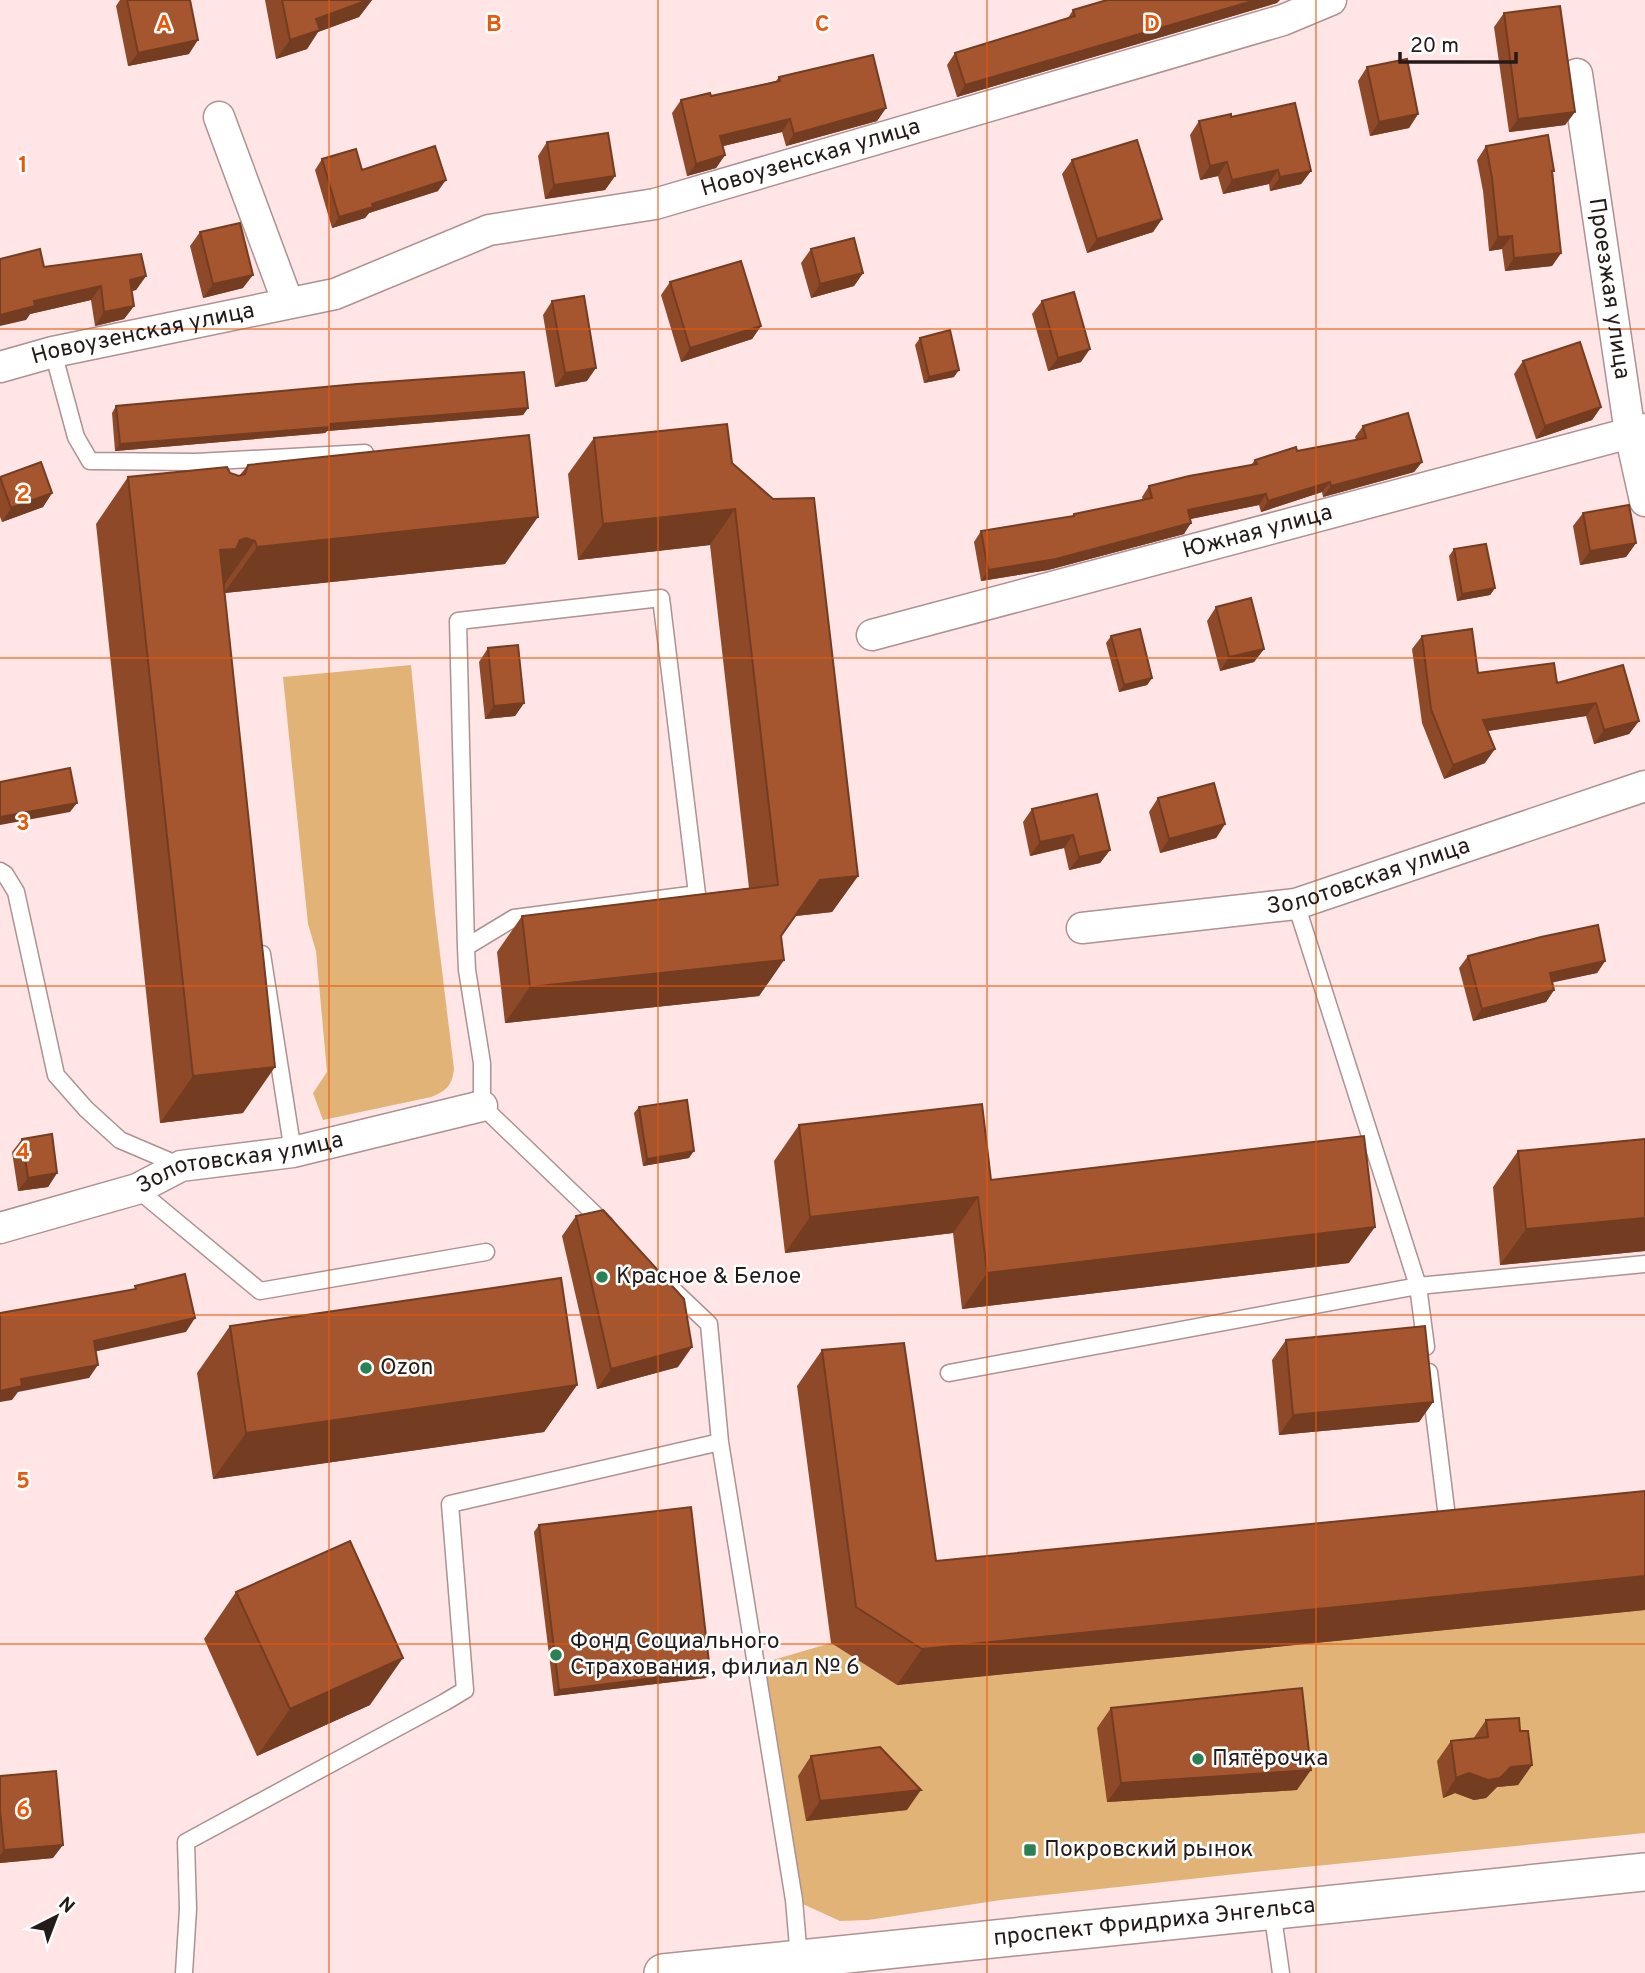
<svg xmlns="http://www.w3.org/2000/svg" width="1645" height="1973" font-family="Overpass,sans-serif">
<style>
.green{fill:#e1b377}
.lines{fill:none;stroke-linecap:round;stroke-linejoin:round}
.service-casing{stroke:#ae9192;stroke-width:19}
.minor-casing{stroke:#ae9192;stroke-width:33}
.tertiary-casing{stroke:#ae9192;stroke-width:40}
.service{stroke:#fff;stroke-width:16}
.minor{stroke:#fff;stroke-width:30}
.tertiary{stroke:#fff;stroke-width:37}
.wall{fill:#8e4a28}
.shaded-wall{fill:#743c21}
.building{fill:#a5562f;stroke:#743c21;stroke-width:2}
.grid{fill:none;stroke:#e8590c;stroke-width:2;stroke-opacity:0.55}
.poi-dot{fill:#2a8155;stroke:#fff;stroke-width:2.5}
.labels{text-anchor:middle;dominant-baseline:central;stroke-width:5;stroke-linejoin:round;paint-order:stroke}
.street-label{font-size:23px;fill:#241a1a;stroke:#fff}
.poi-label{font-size:23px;fill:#241a1a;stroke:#fff;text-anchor:start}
.grid-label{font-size:23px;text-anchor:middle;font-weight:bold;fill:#e8590c;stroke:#fff;stroke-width:5;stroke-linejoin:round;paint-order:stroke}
</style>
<rect width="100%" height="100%" fill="#ffe5e6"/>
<path class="green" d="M411 665 435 913 454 1069C452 1086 446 1091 431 1097L323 1120 313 1093 327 1072 316 951 308 924 283 677Z
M1645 1610V1833L1245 1873 1001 1900 868 1920 840 1921 794 1900 756 1665 831 1643 897 1685Z"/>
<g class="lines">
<g class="service-casing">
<path id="service" d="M53 352 76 437 90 461 196 462 365 453
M0 871 5 874 16 892 56 1075 86 1109 120 1140 181 1166
M466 947 514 918 697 894 661 598 458 621 466 947 467 970 482 1063V1106L606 1225
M262 954 293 1152
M137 1189 260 1291 486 1252
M670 1287 709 1324 720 1442 794 1900 799 1958
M1426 1347 1418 1286 1645 1264
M1429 1372 1446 1509
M949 1373 1418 1286 1296 904
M1272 1910 1281 1973
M184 1973 188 1909 186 1842 445 1702 465 1690 450 1504 720 1442"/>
</g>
<g class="minor-casing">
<g id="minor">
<path id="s1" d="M1577 74 1630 433 1645 501"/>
<path d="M219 117 288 303"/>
<path id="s2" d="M0 367 53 352 335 294 489 230 655 204 1283 20 1331 0"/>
<path id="s3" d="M872 635 1645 429"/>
<path id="s4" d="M1082 928 1296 904 1645 786"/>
<path id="s5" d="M0 1228 137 1189 181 1166 293 1152 482 1106"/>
</g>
</g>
<g class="tertiary-casing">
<g id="tertiary">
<path id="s6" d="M663 1973 1645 1872"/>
</g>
</g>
<use href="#service" class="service"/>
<use href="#minor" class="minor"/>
<use href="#tertiary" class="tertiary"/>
</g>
<path class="wall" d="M120 0H190L189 54 128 66 116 6Z
M265 0H372L359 17 318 32 307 49 276 59Z
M1277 3 957 97 947 65 955 53 1068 18 1073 10Z
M1504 13 1575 112 1565 125 1509 132 1494 27Z
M1367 67 1418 114 1409 128 1370 136 1358 81Z
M779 77 886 108 877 121 786 146 782 132 723 146 725 155 716 168 687 176 672 113 681 100 711 96 776 81Z
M1231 117 1311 171 1301 184 1270 191 1269 184 1223 194 1218 176 1200 180 1190 135 1199 121Z
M547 142 615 176 605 190 545 199 538 156Z
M1486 146 1553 173 1561 253 1552 266 1505 271 1502 249 1489 251 1483 191 1477 160Z
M322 159 438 191 369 213 365 218 332 228 315 170Z
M1072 160 1162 219 1153 232 1087 253 1062 174Z
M200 232 243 288 203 298 190 246Z
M811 249 863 273 854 286 811 298 801 263Z
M44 267 146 276 136 290 131 291 134 306 124 319 95 326 91 300 30 314 26 320Z
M670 282 761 326 752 339 681 362 661 295Z
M552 301 587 381 555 387 543 315Z
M1042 301 1081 362 1048 371 1032 314Z
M920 338 954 377 924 383 915 345Z
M1523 361 1601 407 1592 420 1536 439 1514 374Z
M116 406 528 408 523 415 327 431 325 433 115 451 112 413Z
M1363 426 1422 462 1414 472 1323 497 1322 492 1261 512 1259 505 1190 519 1184 534 1048 570 981 581 974 542 981 531 1072 516 1074 514 1143 500 1142 497 1149 486 1251 465 1255 460 1356 440 1355 437Z
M594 438 732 463 858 876 832 912 796 916 781 936 784 960 759 996 505 1023 497 952 522 916 749 888 710 545 578 560 568 474Z
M248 465 505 564 225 593 243 1113 160 1123 96 524 128 477 230 473 239 476Z
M0 477 52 493 43 507 2 522 0 517Z
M1583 513 1636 543 1626 557 1580 565 1573 526Z
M1454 549 1495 588 1490 595 1457 601 1449 556Z
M1216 607 1264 649 1254 662 1220 671 1207 621Z
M1111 636 1152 678 1147 685 1119 692 1106 643Z
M1422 636 1478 673 1557 683 1639 721 1629 734 1594 744 1586 716 1488 731 1485 763 1444 779 1422 723 1412 649Z
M488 648 524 703 515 716 485 719 479 662Z
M1158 798 1225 824 1216 838 1160 853 1149 812Z
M1032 809 1110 850 1100 863 1069 870 1064 848 1030 856 1023 822Z
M1468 956 1605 961 1597 973 1552 982 1554 990 1546 1002 1473 1021 1459 968Z
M639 1107 689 1158 643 1166 634 1113Z
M799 1125 991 1180 1349 1263 962 1309 953 1233 785 1253 774 1161Z
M22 1139 57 1173 48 1187 18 1191 12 1152Z
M1645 1139V1251L1500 1265 1493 1187 1518 1151Z
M576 1216 678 1367 597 1389 562 1236Z
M230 1326 577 1385 544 1432 213 1479 197 1373Z
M1286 1340 1433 1402 1419 1422 1279 1435 1272 1360Z
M822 1350 936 1561 1645 1491V1610L897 1685 831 1643 797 1386Z
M539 1525 706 1678 554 1696 534 1532Z
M236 1592 370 1705 257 1756 204 1639Z
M1111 1708 1297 1790 1107 1802 1097 1728Z
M1486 1720 1520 1731 1532 1765 1518 1785 1497 1787 1486 1798 1474 1800 1455 1793 1443 1798 1437 1761 1451 1741 1473 1739Z
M811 1756 907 1810 806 1821 798 1776Z
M0 1776 53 1858 0 1863Z"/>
<path class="shaded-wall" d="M368 0H372L359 17 318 32 307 49 276 59 290 40 316 19Z
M1256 0H1280L1277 3 957 97 965 85Z
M198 40 189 54 128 66 138 53Z
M886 108 877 121 786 146 794 134Z
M1575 112 1565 125 1509 132 1518 119Z
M1418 114 1409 128 1370 136 1379 122Z
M790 119 782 132 711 149 720 136Z
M725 155 716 168 687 176 696 164Z
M1227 162 1218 176 1200 180 1210 166Z
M1278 170 1269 184 1223 194 1232 180Z
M1311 171 1301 184 1270 191 1280 177Z
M615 176 605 190 545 199 554 185Z
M446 180 438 191 369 213 365 218 332 228 339 217 372 204Z
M1162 219 1153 232 1087 253 1097 239Z
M1512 236 1502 249 1489 251 1498 237Z
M1561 253 1552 266 1505 271 1514 258Z
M863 273 854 286 811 298 820 284Z
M253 275 243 288 203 298 213 284Z
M146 276 136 290 120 294 130 280Z
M101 286 91 300 30 314 26 320 0 326V315L34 301Z
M134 306 124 319 95 326 104 312Z
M761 326 752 339 681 362 690 348Z
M1090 349 1081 362 1048 371 1058 358Z
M596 368 587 381 555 387 565 373Z
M959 370 954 377 924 383 929 377Z
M1601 407 1592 420 1536 439 1545 426Z
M528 408 523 415 327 431 325 433 115 451 120 444 330 424Z
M1422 462 1414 472 1323 497 1331 486Z
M1330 482 1322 492 1261 512 1268 501Z
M52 493 43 507 2 522 11 508Z
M1266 494 1259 505 1181 521 1188 510Z
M735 509 710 545 578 560 603 524Z
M538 517 505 564 224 593 257 547Z
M1191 523 1184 534 1048 570 981 581 988 570Z
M246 538 255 541 222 588 220 550Z
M1636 543 1626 557 1580 565 1590 551Z
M1495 588 1490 595 1457 601 1462 594Z
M1264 649 1254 662 1220 671 1229 657Z
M1152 678 1147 685 1119 692 1124 685Z
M524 703 515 716 485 719 494 706Z
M1596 703 1586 716 1474 733 1483 720Z
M1639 721 1629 734 1594 744 1604 730Z
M1495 749 1485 763 1444 779 1453 765Z
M77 803 70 812 0 825V817Z
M1225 824 1216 838 1160 853 1169 839Z
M1073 835 1064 848 1030 856 1040 842Z
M1110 850 1100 863 1069 870 1079 857Z
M858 876 832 912 795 916 820 880Z
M784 960 759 996 505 1023 530 987Z
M1605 961 1597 973 1541 985 1550 973Z
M1554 990 1546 1002 1473 1021 1482 1009Z
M275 1067 243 1113 160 1123 193 1076Z
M694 1151 689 1158 643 1166 647 1159Z
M57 1173 48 1187 18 1191 28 1178Z
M978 1197 953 1233 785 1253 810 1217Z
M1645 1218V1251L1500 1265 1526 1229Z
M1375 1227 1349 1263 962 1309 987 1273Z
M195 1318 186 1332 84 1354 94 1341Z
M692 1347 678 1367 597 1389 611 1369Z
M98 1365 89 1378 18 1392 12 1400 0 1402V1391L21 1379Z
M577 1385 544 1432 213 1479 246 1433Z
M1433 1402 1419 1422 1279 1435 1293 1415Z
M1645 1576V1610L897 1685 922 1649Z
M403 1658 370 1705 257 1756 290 1709Z
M710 1671 706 1678 554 1696 559 1690Z
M1532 1765 1518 1785 1497 1787 1486 1798 1474 1800 1455 1793 1443 1798 1456 1778 1469 1773Z
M1311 1770 1297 1790 1107 1802 1121 1783Z
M921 1790 907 1810 806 1821 820 1801Z
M63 1845 53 1858 0 1863V1855L4 1850Z"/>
<path class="building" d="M127 0H190L198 40 138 53Z
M282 0H368L316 19 320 30 290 40Z
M1107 0H1256L965 85 955 53 1075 16 1073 10Z
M1560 6 1575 112 1518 119 1504 13Z
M873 55 886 108 794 134 790 119 720 136 725 155 696 164 681 100 710 93 711 96 780 81 779 77Z
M1407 59 1418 114 1379 122 1367 67Z
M1295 103 1311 171 1280 177 1278 170 1232 180 1227 162 1210 166 1199 121 1231 114V117Z
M608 133 615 176 554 185 547 142Z
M1548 135 1554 171H1552L1561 253 1514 258 1512 236 1498 237 1492 178 1486 146Z
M1137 140 1162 219 1097 239 1072 160Z
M435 146 446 180 372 204 373 207 339 217 322 159 356 149 362 170Z
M240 223 253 275 213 284 200 232Z
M854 238 863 273 820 284 811 249Z
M40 249 44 267 141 254 146 276 130 280 134 306 104 312 101 286 34 301 35 306 0 315V259Z
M741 261 761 326 690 348 670 282Z
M1074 292 1090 349 1058 358 1042 301Z
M584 296 596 368 565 373 552 301Z
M950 330 959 370 929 377 920 338Z
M1580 342 1601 407 1545 426 1523 361Z
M524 372 528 408 330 424V427L120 444 116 406 357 384Z
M1408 413 1422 462 1331 486 1330 482 1268 501 1266 494 1188 510 1191 523 1056 559 988 570 981 531 1074 516V514L1152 498 1149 486 1189 476 1257 464 1255 460 1296 447 1297 451 1366 438 1363 426Z
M727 424 732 463 773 499 814 498 858 876 820 880 781 936 784 960 530 987 522 916 778 885 735 509 603 524 594 438Z
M529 435 538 517 257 547 255 541 246 538 240 540 236 549 220 550 275 1067 193 1076 128 477 227 467 230 473 239 476 245 474 248 465Z
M41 462 52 493 11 508 0 477Z
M1629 505 1636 543 1590 551 1583 513Z
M1486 544 1495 588 1462 594 1454 549Z
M1251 598 1264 649 1229 657 1216 607Z
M1140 629 1152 678 1124 685 1111 636Z
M1472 629 1478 673 1554 663 1557 683 1623 665 1639 721 1604 730 1596 703 1483 720 1495 749 1453 765 1431 709 1422 636Z
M518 645 524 703 494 706 488 648Z
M70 768 77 803 0 817V782Z
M1214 783 1225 824 1169 839 1158 798Z
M1097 794 1110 850 1079 857 1073 835 1040 842 1032 809Z
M1598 925 1605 961 1550 973 1554 990 1482 1009 1468 956 1541 937Z
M687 1100 694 1151 647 1159 639 1107Z
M982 1104 991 1180 1364 1136 1375 1227 987 1273 978 1197 810 1217 799 1125Z
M52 1134 57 1173 28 1178 22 1139Z
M1645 1139V1218L1526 1229 1518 1151Z
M603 1210 684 1299 692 1347 611 1369 576 1216Z
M185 1274 195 1318 94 1341 98 1365 21 1379 22 1386 0 1391V1313L136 1289 135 1286Z
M561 1278 577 1385 246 1433 230 1326Z
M1425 1326 1433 1402 1293 1415 1286 1340Z
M904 1343 936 1561 1645 1491V1576L922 1649 856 1607 822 1350Z
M691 1507 710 1671 559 1690 539 1525Z
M350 1541 403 1658 290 1709 236 1592Z
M1302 1688 1311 1770 1121 1783 1111 1708Z
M1519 1718 1520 1731H1528L1532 1765 1511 1767 1500 1778 1488 1780 1469 1773 1456 1778 1451 1741 1488 1737 1486 1720Z
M880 1747 921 1790 820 1801 811 1756Z
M56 1771 63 1845 4 1850 0 1810V1776Z"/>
<path class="grid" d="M329 0V1973M658 0V1973M987 0V1973M1316 0V1973M0 329H1645M0 658H1645M0 986H1645M0 1315H1645M0 1644H1645"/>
<g class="poi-dot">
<circle cx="602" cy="1277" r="7"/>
<circle cx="366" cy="1368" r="7"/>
<circle cx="556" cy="1655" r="7"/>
<circle cx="1198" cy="1759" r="7"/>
<rect x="1023" y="1843" width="14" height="14" rx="3.5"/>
</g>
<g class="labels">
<g class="street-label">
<text stroke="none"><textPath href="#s2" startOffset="840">Новоузенская улица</textPath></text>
<text stroke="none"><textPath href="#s1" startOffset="217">Проезжая улица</textPath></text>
<text stroke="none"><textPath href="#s2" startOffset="147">Новоузенская улица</textPath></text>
<text stroke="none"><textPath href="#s3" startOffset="399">Южная улица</textPath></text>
<text stroke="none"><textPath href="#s4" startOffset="292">Золотовская улица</textPath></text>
<text stroke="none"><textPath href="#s5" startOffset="250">Золотовская улица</textPath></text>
<text stroke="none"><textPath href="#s6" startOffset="494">проспект Фридриха Энгельса</textPath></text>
</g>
<g class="poi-label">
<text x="616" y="1277">Красное &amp; Белое</text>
<text x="380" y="1368">Ozon</text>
<text x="570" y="1642">Фонд Социального<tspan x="570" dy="26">Страхования, филиал № 6</tspan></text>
<text x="1212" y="1759">Пятёрочка</text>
<text x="1044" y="1850">Покровский рынок</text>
</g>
</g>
<g class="grid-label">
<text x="164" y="31">A</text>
<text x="494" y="31">B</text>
<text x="822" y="31">C</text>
<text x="1152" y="31">D</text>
<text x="23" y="172">1</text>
<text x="23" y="501">2</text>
<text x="23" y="830">3</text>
<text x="23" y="1159">4</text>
<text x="23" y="1488">5</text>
<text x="23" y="1817">6</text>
</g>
<g transform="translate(56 1917) rotate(42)" stroke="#ffffff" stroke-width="5" paint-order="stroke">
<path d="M0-5L12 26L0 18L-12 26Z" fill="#241a1a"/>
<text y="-10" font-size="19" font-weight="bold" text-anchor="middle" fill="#241a1a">N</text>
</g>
<path d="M1400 52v10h116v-10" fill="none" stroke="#241a1a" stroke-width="3.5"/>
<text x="1410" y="52" font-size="21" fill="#241a1a" stroke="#ffffff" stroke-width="5" paint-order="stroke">20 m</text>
</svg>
